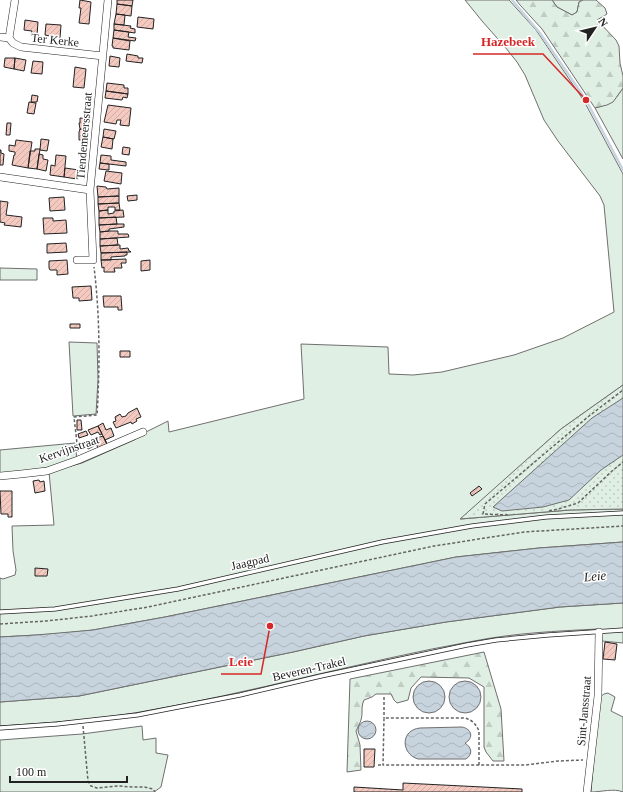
<svg xmlns="http://www.w3.org/2000/svg" width="623" height="792" font-family="Georgia,serif">
<style>
.grass{fill:#e0efe3;stroke:#6f6f6f}
.forest{fill:url(#forest-firs);stroke:#6f6f6f}
.park{fill:url(#park-dots);stroke:#6f6f6f}
.water{fill:url(#water-waves);stroke:#6f6f6f}
.lines{fill:none;stroke-linecap:round;stroke-linejoin:round}
.stream{stroke:#c7d3dd;stroke-width:2.5}
.building{fill:url(#building-hatch);stroke:#222}
.lane-casing{stroke:#222;stroke-width:5}
.street-casing{stroke:#222;stroke-width:8}
.path{stroke:#646464;stroke-width:1.5;stroke-dasharray:3 2;stroke-linecap:butt}
.lane{stroke:#fff;stroke-width:3.5}
.street{stroke:#fff;stroke-width:7}
.labels{text-anchor:middle;dominant-baseline:central;stroke-width:3;stroke-linejoin:round;paint-order:stroke}
.street-label{font-size:12px;fill:#222;stroke:#fff}
.water-label{font-size:13px;font-style:italic;fill:#222;stroke:#fff}
.leader{fill:none;stroke:#d62828;stroke-width:1.5}
.callout-dot{fill:#d62828;stroke:#fff;stroke-width:1.5}
.callout-label{font-size:13px;text-anchor:middle;font-weight:bold;fill:#d62828;stroke:#fff;stroke-width:3;stroke-linejoin:round;paint-order:stroke}
</style>
<defs>
<pattern id="forest-firs" width="22" height="20" patternUnits="userSpaceOnUse"><rect width="22" height="20" fill="#e0efe3"/><path d="M5 1l3.5 6h-7zM16 11l3.5 6h-7z" fill="#c0cdc2"/></pattern>
<pattern id="park-dots" width="8" height="8" patternUnits="userSpaceOnUse"><rect width="8" height="8" fill="#e0efe3"/><path d="M2 2h.1M6 6h.1" fill="none" stroke="#c0cdc2" stroke-width="1.8" stroke-linecap="round"/></pattern>
<pattern id="water-waves" width="16" height="10" patternUnits="userSpaceOnUse"><rect width="16" height="10" fill="#c7d3dd"/><path d="M0 5q4-4 8 0t8 0" fill="none" stroke="#abb5bd"/></pattern>
<pattern id="building-hatch" width="6" height="6" patternUnits="userSpaceOnUse"><rect width="6" height="6" fill="#f3c9c0"/><path d="M-1 1l2-2M0 6l6-6M5 7l2-2" fill="none" stroke="#d0aca5"/></pattern>
</defs>
<rect width="100%" height="100%" fill="#fff"/>
<path class="grass" d="M465 0H509L536 30 584 101 623 174V385L561 429 461 519 570 510 623 509V542L539 548 456 557 165 617 93 630 56 634 0 637V578L3 579 15 575 16 570 13 551 12 526 54 525 49 472 82 463 134 440 148 431 168 421 169 432 304 399 301 344 388 347 389 374 413 375 442 372 514 355 563 338 614 312 604 205 600 196 558 141 544 120 525 75 517 62 505 47 482 21Z
M552 0H583L579 2 577 12 572 15 557 7Z
M623 88V159L595 108C612 103 613 103 623 88Z
M0 268 37 269V280H0Z
M69 342 97 343 98 380 96 414 73 416Z
M75 443 77 459 46 468 0 474V450Z
M623 603V643L602 641 598 629C557 631 515 633 474 641 362 661 252 693 140 712 94 720 47 723 0 726V702L79 696 293 652 364 636 446 622 560 607Z
M608 693 615 697 611 711 623 717V792C614 788 601 792 591 792L594 756 600 697 604 694Z
M142 726 143 740 156 738V753L168 755 161 787 154 792H0V740L82 734Z"/>
<path class="forest" d="M516 0H552L557 7 572 15 577 12 579 2 583 0H596L605 8 607 14 597 20 616 40 619 46 620 63 623 76V88L613 102 607 105 595 108 542 29 520 5Z
M484 652 501 709 504 761H493L486 752 484 747V687L469 678 421 677 411 688 408 700 397 703 394 700 391 694H376L372 697 364 700C362 704 362 708 362 713 362 720 359 725 356 731L360 745 361 770 347 772 350 679Z"/>
<path class="park" d="M623 385V509L570 510 460 519 561 429Z"/>
<path class="water" d="M623 398V455L601 470 569 500 543 507 502 511 493 507 592 418Z
M623 542V603L560 607 446 622 364 636 293 652 79 696 0 702V637L36 635 93 630 165 617 456 557 539 548Z
M413 697a16 16 0 1 1 32 0a16 16 0 1 1-32 0Z
M449 697a16 16 0 1 1 32 0a16 16 0 1 1-32 0Z
M358 730a9 9 0 1 1 18 0a9 9 0 1 1-18 0Z
M462 727C472 729 474 738 465 743 472 748 473 754 466 759H418C401 754 400 730 420 728Z"/>
<g class="lines">
<path class="stream" d="M512 0 540 33 586 100 623 170"/>
</g>
<path class="building" d="M80 0 91 2 89 24 79 23 81 8H79Z
M117 0H133L132 6 117 4Z
M117 4 132 6 131 16 116 14Z
M116 14 125 15 124 25 114 24Z
M138 17 154 19 153 29 137 27Z
M25 20 38 22 37 35 31 34 32 31 24 30Z
M46 24 61 25 60 38 45 35Z
M114 24 131 26 130 28 135 29V33L114 30Z
M114 30 129 32 128 37 136 38 135 41 113 38Z
M113 38 130 41 129 50 113 48V46H112Z
M127 54 138 56V58H143L142 63 126 61Z
M110 56 120 58 119 67 109 66Z
M5 58H15L14 69 4 67Z
M15 58 26 60 24 71 14 69Z
M33 61 43 62 42 74 31 73Z
M75 67 86 69 84 88 73 87Z
M107 83 124 85V88H128V94L106 91Z
M106 91 128 94 127 98 123 97 122 100 105 98Z
M32 95 38 96 37 102H31Z
M29 102 36 103 34 114 27 113Z
M108 105 131 108 129 126 120 125 121 120H117L116 124 104 122Z
M80 118 89 119 88 130 80 129 79 123H80Z
M7 123H11L10 135H6Z
M80 129 88 130V140H79V132Z
M104 129 116 131 114 139 103 137Z
M103 137 113 139 112 149 101 147Z
M41 139 49 140 47 151 40 150Z
M16 140 32 142 28 168 12 165 14 155H15V152L9 151V145L15 146Z
M123 147 130 148 129 155 122 154Z
M35 149H40L37 169 28 168 30 151H35Z
M0 150H1V153L4 154 3 165H0Z
M39 154 43 155V159L48 160 46 171 37 169Z
M56 155 66 156 64 177 50 175 51 165 55 166Z
M101 155 111 156V160L126 162V166L100 163Z
M100 163 109 164V170L99 169Z
M65 168 79 170 77 179 64 177Z
M106 171 122 173 121 184 104 181Z
M97 186 106 187 107 189 119 188V196L98 197Z
M137 195V200L128 201 127 196Z
M119 196V203L98 204V197Z
M64 197 65 210 50 211 49 198Z
M0 201 8 202 6 215 22 217 21 227 4 225 5 223 0 222Z
M119 203 120 210H115V207H108V210L99 211 98 204Z
M108 210V214L114 213V211L123 210 124 217 99 218V211Z
M116 217 117 224 99 225V218Z
M43 218H53V221L66 220 67 233 44 234Z
M117 224H124V227L109 229V231L100 232 99 225Z
M109 231H118V234H128L129 237 100 239V232Z
M117 238 118 245 100 246V239Z
M66 243 67 252 47 253V244Z
M118 245H120V249L128 248 129 251H130L131 252 101 253 100 246Z
M127 252V255H125V256L111 257V260H101V253Z
M126 259V263H121L122 268H114L115 272H104V267L102 268 101 260Z
M67 260 68 274 57 275V270H50L49 268V261Z
M150 260V270L141 271V261Z
M91 286 92 300 79 301V298H73L72 287Z
M103 296H121L122 310H118V307H104Z
M70 324H80V328H70Z
M120 351H130V357H120Z
M137 408 141 417 136 419 137 421 132 424 131 422 116 428 113 422 116 421 115 417 120 414 122 417 126 416 128 413Z
M77 420H81L82 430H77Z
M103 423 106 430 111 428 114 436 105 440 107 444 98 426Z
M98 426 102 434 100 435 98 432 91 435 88 430Z
M86 431 88 435 79 438 78 434Z
M103 436 107 444 98 448 94 439Z
M91 440 94 446 88 449 85 443Z
M39 480 40 482 44 481 45 491 35 493 33 481Z
M479 486 482 489 472 496 470 493Z
M0 491H12V517H8V514H1Z
M35 568 48 569 47 576H35Z
M605 642 617 644 615 660 603 659Z
M364 749H375L374 767H364Z
M403 783 522 789V792H354V787L403 790Z"/>
<g class="lines">
<g class="lane-casing">
<path id="lane" d="M0 612 55 609 178 589 382 542 472 526 546 517 623 513
M0 728 57 724 137 715 240 695 321 676 467 645 496 640 548 635 623 630"/>
</g>
<g class="street-casing">
<path id="street" d="M0 37 9 38 13 43 21 47 103 56
M9 38 15 0
M0 177 90 190
M77 260H93L90 190 108 0
M0 476 21 474 47 471 78 460 143 432
M587 792 598 696 599 632"/>
</g>
<path class="path" d="M78 452 74 417 97 415C100 366 100 316 94 267
M549 511 558 509 578 503 612 471 623 462
M508 515 483 514 485 504 589 416 623 390
M0 624 46 621 92 616 148 607 434 546 524 532 623 526
M384 697V718
M83 726 88 781 91 786 97 788 118 786 132 787H144L153 789 155 792
M378 765H383
M479 765V731C476 724 472 720 465 718H384L383 765H526L558 761 583 760"/>
<use href="#lane" class="lane"/>
<use href="#street" class="street"/>
</g>
<g class="labels">
<g class="street-label">
<text transform="translate(55 40) rotate(6)">Ter Kerke</text>
<text transform="translate(84 136) rotate(-85)">Tiendemeersstraat</text>
<text transform="translate(69 449) rotate(-19)">Kervijnstraat</text>
<text transform="translate(250 562) rotate(-13)">Jaagpad</text>
<text transform="translate(309 669) rotate(-13)">Beveren-Trakel</text>
<text transform="translate(584 711) rotate(-85)">Sint-Jansstraat</text>
</g>
<g class="water-label">
<text transform="translate(595 576) rotate(-5)">Leie</text>
</g>
</g>
<path class="leader" d="M586 100L543 54H473M270 626L261 674H221"/>
<g class="callout-dot">
<circle cx="586" cy="100" r="4"/>
<circle cx="270" cy="626" r="4"/>
</g>
<g class="callout-label">
<text x="508" y="46">Hazebeek</text>
<text x="241" y="666">Leie</text>
</g>
<g transform="translate(595 28) rotate(55)" stroke="#ffffff" stroke-width="3" paint-order="stroke">
<path d="M0-3L7 15L0 10L-7 15Z" fill="#222222"/>
<text y="-6" font-size="11" font-weight="bold" text-anchor="middle" fill="#222222">N</text>
</g>
<path d="M10 776v6h117v-6" fill="none" stroke="#222222" stroke-width="2"/>
<text x="16" y="776" font-size="12" fill="#222222" stroke="#ffffff" stroke-width="3" paint-order="stroke">100 m</text>
</svg>
